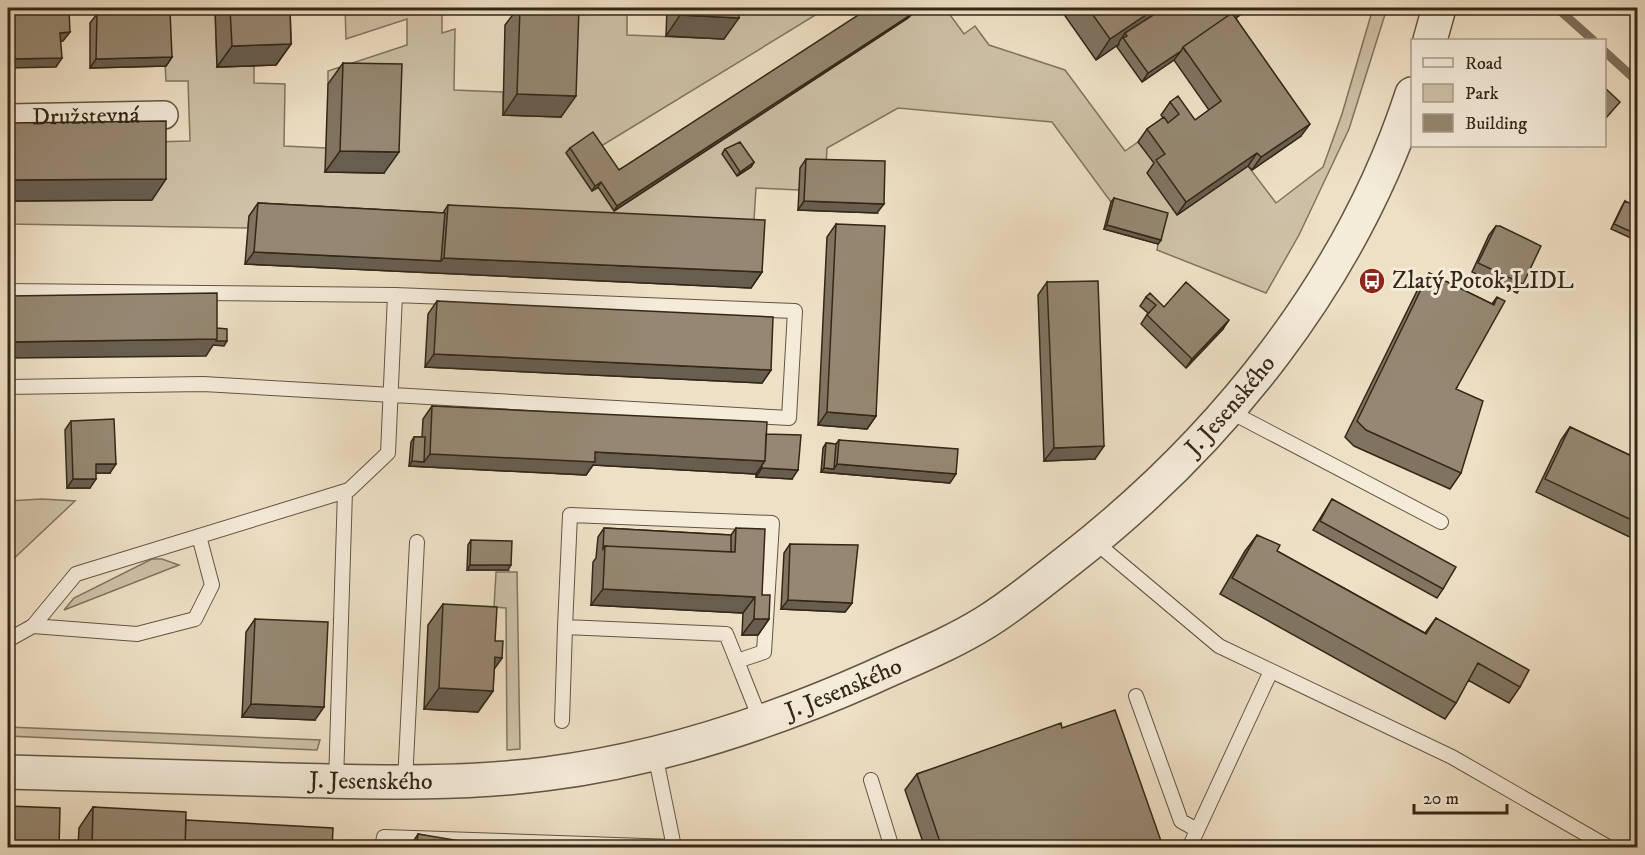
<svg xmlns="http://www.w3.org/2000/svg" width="1645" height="855" font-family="'IM FELL DW Pica',serif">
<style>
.green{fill:#cec1a7;stroke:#81745f;stroke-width:1.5}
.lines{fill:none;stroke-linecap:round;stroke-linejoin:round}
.stream{stroke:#7e705c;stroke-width:9}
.service-casing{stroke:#625542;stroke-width:16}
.minor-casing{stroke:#625542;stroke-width:30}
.tertiary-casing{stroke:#625542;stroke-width:36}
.service{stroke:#f4ebd9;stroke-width:14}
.minor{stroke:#f4ebd9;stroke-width:27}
.tertiary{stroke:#f4ebd9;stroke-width:33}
.wall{fill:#807461;stroke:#342717;stroke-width:1.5}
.shaded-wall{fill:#685e4f;stroke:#342717;stroke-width:1.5}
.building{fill:#958771;stroke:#342717;stroke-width:1.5}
.labels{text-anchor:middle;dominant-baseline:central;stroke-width:6;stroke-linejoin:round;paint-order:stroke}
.street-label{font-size:24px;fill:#342717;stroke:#f4ebd9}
.poi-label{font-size:24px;fill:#342717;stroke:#f4ebd9;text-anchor:start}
</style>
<rect width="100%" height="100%" fill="#eee0c5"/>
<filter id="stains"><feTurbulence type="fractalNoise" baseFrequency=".00333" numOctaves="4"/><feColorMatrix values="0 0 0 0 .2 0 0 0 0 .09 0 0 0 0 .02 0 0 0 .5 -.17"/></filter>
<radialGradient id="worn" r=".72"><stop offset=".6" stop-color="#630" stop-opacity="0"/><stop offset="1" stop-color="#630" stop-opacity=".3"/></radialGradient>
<path class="green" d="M162 8H215L217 67 254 66V83L285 84 284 146 326 148V172L384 173 328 84V71L407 45V19L346 39 345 8H442V33L455 29 454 90 503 92V114L556 8H627V35L724 39 725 8H827L598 148 567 152 592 191 775 105 884 34 901 8H945L964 34 975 26 989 45 1065 70 1125 151 1138 142 1232 177 1248 166 1276 203 1323 167 1342 114 1373 8H1387L1349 129 1299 235 1266 293 1157 250 1158 244 1111 202 1052 122 898 108 827 148 826 168 799 190 756 188 753 236 249 216 248 228 8 224V201L151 142 190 141 188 81H166Z
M42 499 75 501 8 564V501Z
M152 559H162L179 565 64 610 74 598Z
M496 572H517L520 749 507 750 506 608 494 607Z
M8 727 320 740 317 750 8 736Z"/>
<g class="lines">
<path class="stream" d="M1557 8 1593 40
M1604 51 1638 82"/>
<g class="service-casing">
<path id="service" d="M8 291 395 295 388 453 349 490 76 574 33 626 8 640
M8 387 203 384 789 418 795 311 395 295
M1229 411 1441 522
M1094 541 1219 646 1452 757 1610 848
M33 626 137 634 195 619 212 585 199 536
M737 661 764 652 772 523 570 515 565 627 726 634C738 663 749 692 761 721
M1136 696 1181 821 1197 830
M562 721 565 627
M871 780 892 848
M336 782 345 491
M405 782 417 542
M382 848 384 837 674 847 655 754
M1189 848 1271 671"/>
</g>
<g class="minor-casing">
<g id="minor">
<path id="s1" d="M8 118 164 115"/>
</g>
</g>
<g class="tertiary-casing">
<g id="tertiary">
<path d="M1430 40 1439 8"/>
<path id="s2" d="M8 772C101 775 195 778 289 780 374 782 460 785 545 774 658 760 767 724 871 678 910 660 949 645 986 622 1015 604 1041 582 1068 561 1222 441 1351 281 1412 94"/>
</g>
</g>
<use href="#service" class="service"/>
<use href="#minor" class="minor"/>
<use href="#tertiary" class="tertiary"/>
</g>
<path class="wall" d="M215 8H290L291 44 276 65 217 67Z
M518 8H579L561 117 503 115 505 25Z
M667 8H739L724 39 666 36Z
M1066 8H1245L1240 15 1236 18 1301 136 1252 170 1248 166 1177 215 1147 173 1154 163 1138 142 1147 129 1163 118 1161 115 1170 102 1195 120 1209 110 1174 60 1142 82 1117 47 1119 44 1096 60 1063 13Z
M97 14 172 57 166 66 90 68V23Z
M912 14 908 18 614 211 598 187 592 191 566 153 570 148 619 170Z
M343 63 384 173 325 172 328 84Z
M10 123 152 200 8 201V127Z
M725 149 754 162 751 167 737 176 722 154Z
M806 159 877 213 798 210 800 168Z
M1114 198 1161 240 1158 244 1104 229 1111 202Z
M1625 201 1636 234 1633 239 1611 229 1622 206Z
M258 203 443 213 448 205 762 272 751 288 245 264 249 216Z
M836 224 876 416 867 429 818 425 827 237Z
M1496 226 1523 284 1517 293 1472 272 1489 235Z
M1429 273 1492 304 1497 297 1456 389 1461 473 1450 489 1354 446 1345 437 1418 289Z
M1047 282 1095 459 1044 461 1038 295Z
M1146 297 1164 307 1223 329 1186 368 1141 324 1148 313 1140 306Z
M437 301 771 370 762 383 425 367 428 314Z
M432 406 766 434 792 479 756 477V474L593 465 586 475 409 466 411 442 414 437H422L423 419Z
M71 421 110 473H96L90 488H67L65 430Z
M1570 427 1638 459V541L1536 492 1561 440Z
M839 440 950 483 821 472 823 448 826 443 836 444Z
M1332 499 1443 589 1437 598 1313 530Z
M604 528 731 535 736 528 762 595 769 619 758 635H742L743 613 591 605 593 562 596 558 598 537Z
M1257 535 1277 551 1425 633 1436 618 1520 687 1509 703 1468 680 1456 703 1445 719 1220 594 1245 551Z
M471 540 508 570H467L468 545Z
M790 544 852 603 845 612 781 609 784 553Z
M443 604 495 641 502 658 494 669 493 691 478 712 424 709 428 625Z
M255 619 315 720 242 717 246 632Z
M1062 728 1156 848H925L905 790 917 774Z
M93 807 186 820 332 848H78L79 828Z
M418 834 484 848H409Z"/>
<path class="shaded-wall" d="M1156 8H1171L1127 36 1125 33 1119 42V44L1096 60 1110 39Z
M1244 8H1245L1240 15 1186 52 1184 49Z
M912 14 908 18 614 211 617 206Z
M680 15 739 18 724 39 666 36Z
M70 32 63 41 54 42 60 33Z
M291 44 276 65 217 67 232 46Z
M1181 51 1174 60 1142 82 1148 73Z
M172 57 166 66 90 68 96 59Z
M62 58 56 67 8 68V59Z
M517 94 576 96 561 117 503 115Z
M1310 124 1301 136 1252 170 1261 157Z
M340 151 399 152 384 173 325 172Z
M1257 153 1248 166 1177 215 1186 202Z
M754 162 751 167 737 176 740 172Z
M166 179 152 200 8 201V184L11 180Z
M601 182 598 187 592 191 595 186Z
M804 201 884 204 877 213 798 210Z
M1107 225 1161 240 1158 244 1104 229Z
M254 252 441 261 444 258 762 272 751 288 245 264Z
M1229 320 1223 329 1186 368 1192 359Z
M217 339 227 341 224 346 213 345 206 356 8 358V342Z
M434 354 771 370 762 383 425 367Z
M827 412 876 416 867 429 818 425Z
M1104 446 1095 459 1044 461 1054 448Z
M595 452 765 461 756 474 593 465 586 475 409 466 412 461 424 462 430 454Z
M96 464H116L110 473H89Z
M837 464 956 474 950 483 821 472 824 468 834 469Z
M762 468 798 470 792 479 756 477Z
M73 479H96L90 488H67Z
M470 565H511L508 570H467Z
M603 589 755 597 743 613 591 605Z
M788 600 852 603 845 612 781 609Z
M754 619H769L758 635H742Z
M495 657 502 658 487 679Z
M439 688 493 691 478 712 424 709Z
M251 704 324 707 315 720 242 717Z
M1161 841 1156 848H1142Z"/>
<path class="building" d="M8 8H40V10H8Z
M230 8H290L291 44 232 46Z
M520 8H579L576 96 517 94Z
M681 8H739V18L680 15Z
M869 8H907L912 14 617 206 601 182 595 186 570 148 593 132 619 170Z
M1088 8H1156L1110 39Z
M1164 8H1244L1233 15 1232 13 1183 47 1181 51 1148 73 1123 38 1127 36 1125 33Z
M8 10 69 11 70 32 60 33 62 58 8 59Z
M170 11 172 57 96 59 97 14Z
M1232 13 1310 124 1261 157 1257 153 1186 202 1156 160 1165 154 1147 129 1164 117 1168 123 1179 114 1170 102 1178 96 1195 120 1221 101 1183 47Z
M343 63 402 64 399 152 340 151Z
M1605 88 1620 102 1606 118 1605 117Z
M166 121V179L11 180 10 123Z
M740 142 754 162 740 172 725 149Z
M806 159 885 161 884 204 804 201Z
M1114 198 1168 213 1161 240 1107 225Z
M1625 201 1638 207V231L1636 234 1614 224Z
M258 203 445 213 441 261 254 252Z
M448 205 765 220 762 272 444 258Z
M836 224 885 226 876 416 827 412Z
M1496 226H1500L1541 246 1523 284 1478 263Z
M1429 273 1494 305 1497 297 1505 301 1456 389 1483 401 1461 473 1366 430 1357 421Z
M1098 281 1104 446 1054 448 1047 282Z
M1186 282 1229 320 1192 359 1147 315 1156 305 1146 297 1150 293 1164 307Z
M217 293V339L8 342V296Z
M437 301 773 317 771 370 434 354Z
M217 328 227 329V341H216L217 339Z
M432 406 767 422 765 461 595 452V462L430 454Z
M114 419 116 464H96V479H73L71 421Z
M1570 427 1638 459V523L1545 479Z
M766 434 801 435 798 470 762 468V465L765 461Z
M414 437H425L424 462 412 461Z
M839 440 958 449 956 474 837 464Z
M826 443 836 444 834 469 824 468Z
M1332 499 1456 567 1443 589 1320 521Z
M604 528 731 535V552L605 546 603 549Z
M736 528 765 529 762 595H770L769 619H754L755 597 603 589 605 546 735 552Z
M1257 535 1280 545 1277 551 1426 634 1436 618 1529 670 1520 687 1478 663 1456 703 1232 578Z
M471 540 512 541 511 565H470Z
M790 544 858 545 852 603 788 600Z
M443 604 497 607 495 641H503L502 658 495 657 493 691 439 688Z
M255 619 328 622 324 707 251 704Z
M1115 710 1161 841 1142 848H942L917 774 1061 723 1062 728Z
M8 806 60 808 59 848H8Z
M93 807 186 812 185 848H92Z
M186 820 333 828 332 848H185Z
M418 834 485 845 484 848H416Z"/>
<defs>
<g id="bus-disc" transform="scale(1.35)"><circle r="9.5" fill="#8f2418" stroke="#f4ebd9"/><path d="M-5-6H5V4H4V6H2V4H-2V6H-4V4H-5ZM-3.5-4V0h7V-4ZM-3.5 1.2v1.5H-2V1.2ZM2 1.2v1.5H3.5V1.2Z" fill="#fff"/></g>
</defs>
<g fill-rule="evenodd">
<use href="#bus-disc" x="1372" y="281"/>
</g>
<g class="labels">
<g class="street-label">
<text stroke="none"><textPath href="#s1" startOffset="78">Družstevná</textPath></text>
<text stroke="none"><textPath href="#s2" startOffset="1334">J. Jesenského</textPath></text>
<text stroke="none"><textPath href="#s2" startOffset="849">J. Jesenského</textPath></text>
<text stroke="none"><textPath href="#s2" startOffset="363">J. Jesenského</textPath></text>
</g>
<g class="poi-label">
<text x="1392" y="281">Zlatý Potok,LIDL</text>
</g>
</g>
<rect width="1645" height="855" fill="none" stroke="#eee0c5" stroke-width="30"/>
<rect x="9" y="9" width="1627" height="837" fill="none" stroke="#342717" stroke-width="3"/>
<rect x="15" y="15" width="1615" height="825" fill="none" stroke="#342717" stroke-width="1.5"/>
<rect x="1411" y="39" width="195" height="108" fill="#f4ebd9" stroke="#a79d8b" stroke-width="1.5"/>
<rect x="1423" y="58" width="30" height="9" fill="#f4ebd9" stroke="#a79d8b" stroke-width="1.5"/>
<text x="1465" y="69" font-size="18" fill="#342717">Road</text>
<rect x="1423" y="84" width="30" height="18" fill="#cec1a7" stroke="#a79d8b" stroke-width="1.5"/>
<text x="1465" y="99" font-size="18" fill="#342717">Park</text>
<rect x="1423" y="114" width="30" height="18" fill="#958771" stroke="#a79d8b" stroke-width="1.5"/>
<text x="1465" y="129" font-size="18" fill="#342717">Building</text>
<path d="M1414 804v9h93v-9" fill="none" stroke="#342717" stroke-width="3"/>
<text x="1423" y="804" font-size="18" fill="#342717" stroke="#f4ebd9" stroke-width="4.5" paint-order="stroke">20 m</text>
<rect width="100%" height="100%" filter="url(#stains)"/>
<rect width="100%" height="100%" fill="url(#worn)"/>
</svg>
